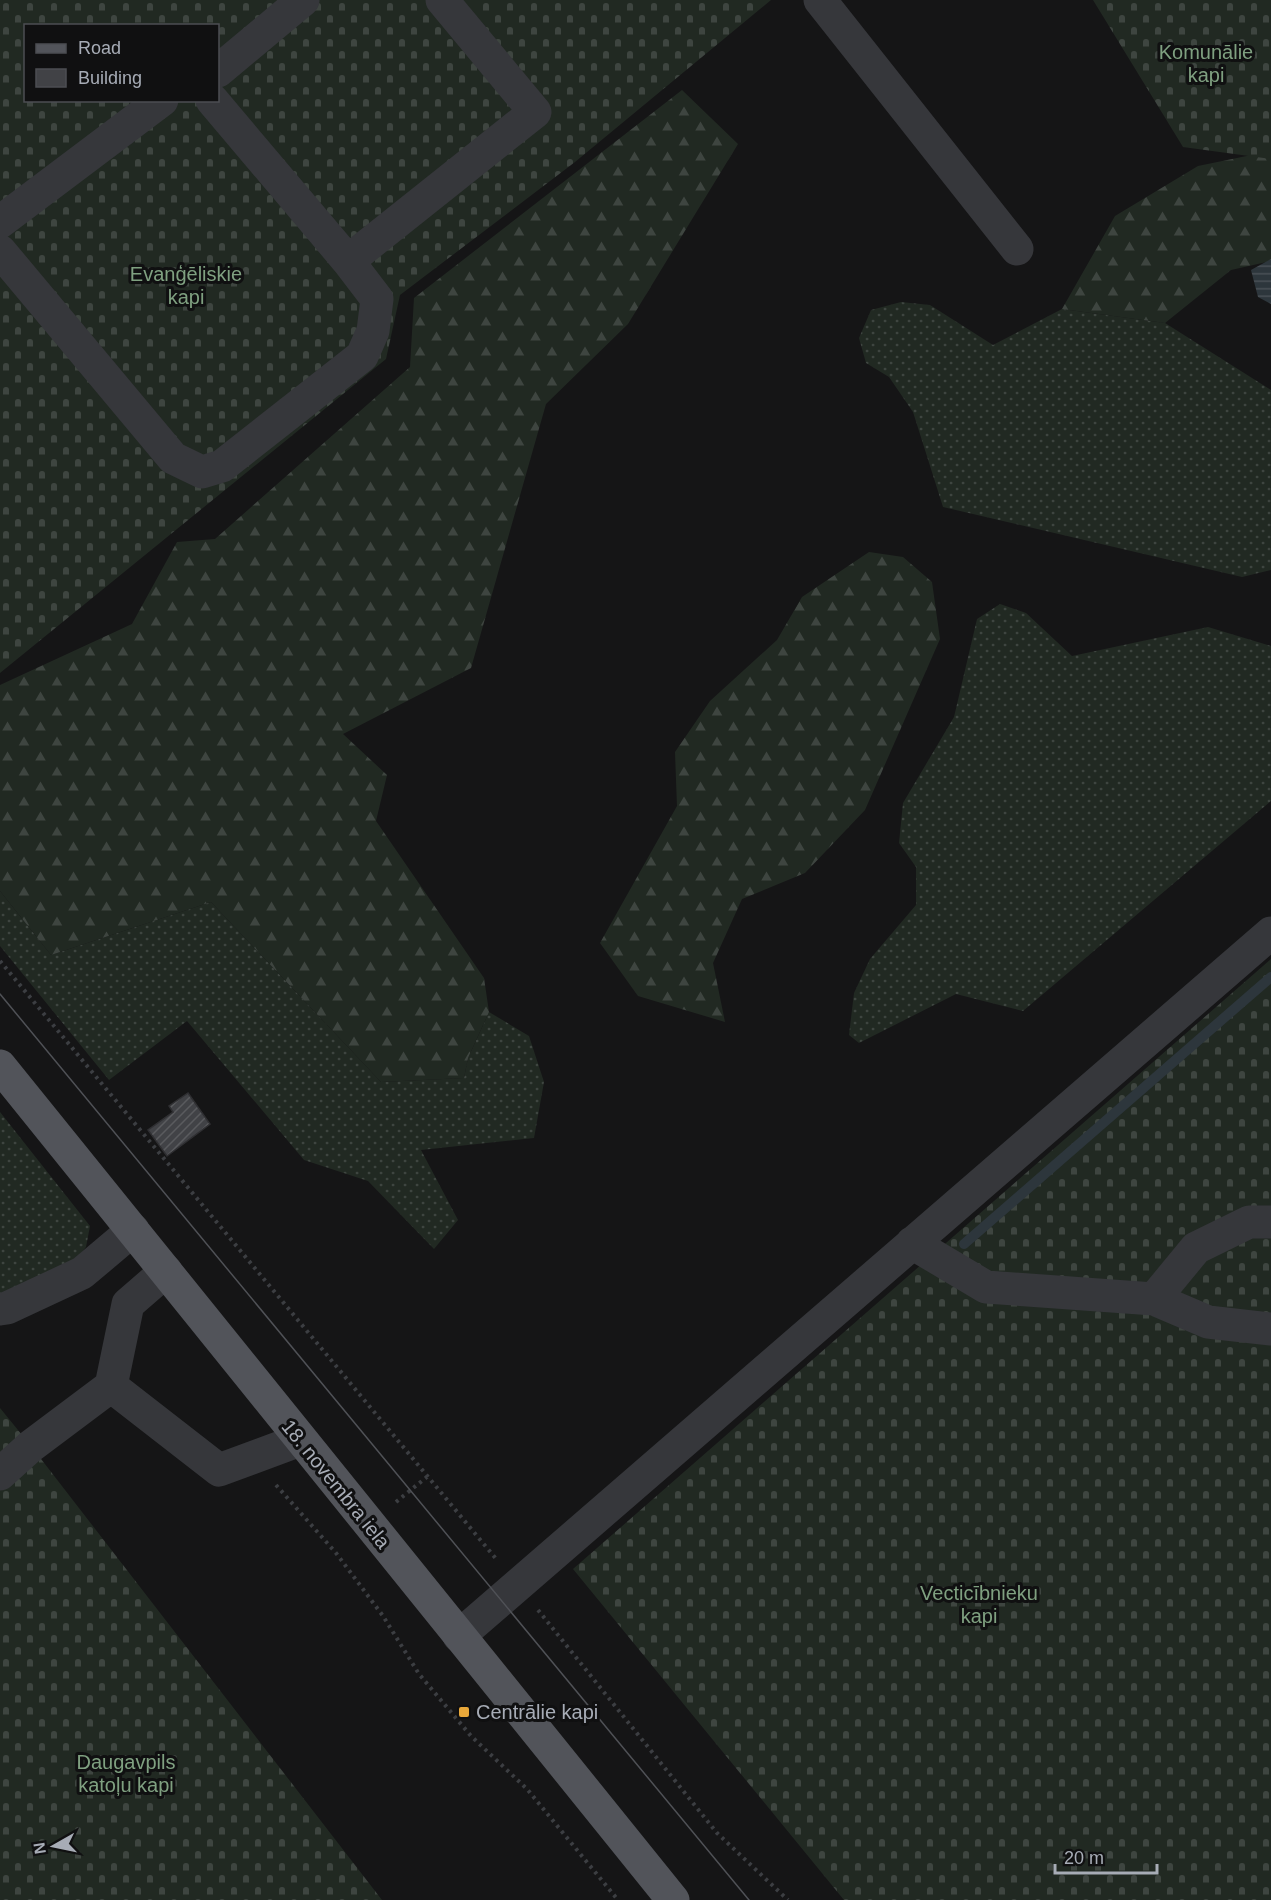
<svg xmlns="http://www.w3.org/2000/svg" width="1271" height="1900" font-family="Helvetica,sans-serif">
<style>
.grass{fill:url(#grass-dots)}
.forest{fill:url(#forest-firs)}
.cemetery{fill:url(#cemetery-stones);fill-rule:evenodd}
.water{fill:url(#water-rules)}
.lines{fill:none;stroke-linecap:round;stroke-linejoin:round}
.stream{stroke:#2d363c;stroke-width:10}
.building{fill:url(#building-hatch);stroke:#2f2f32;stroke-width:1.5}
.path{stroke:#3c3e42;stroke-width:4;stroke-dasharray:3 4.5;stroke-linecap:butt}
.minor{stroke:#36373b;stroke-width:33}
.major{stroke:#52545a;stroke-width:33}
.tram{stroke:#4f5156;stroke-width:1.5}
.poi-dot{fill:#e9a83a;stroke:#101011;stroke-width:2}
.labels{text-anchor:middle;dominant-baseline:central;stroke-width:6;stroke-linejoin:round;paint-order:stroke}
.park-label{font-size:20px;fill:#7fa080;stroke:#101011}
.street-label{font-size:20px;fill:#a7acb6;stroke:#101011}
.poi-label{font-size:20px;fill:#a7acb6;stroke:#101011;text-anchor:start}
</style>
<defs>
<pattern id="grass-dots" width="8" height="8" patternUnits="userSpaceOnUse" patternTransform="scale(1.5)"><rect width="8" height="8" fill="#212922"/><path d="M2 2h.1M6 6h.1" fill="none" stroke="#3e4540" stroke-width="1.8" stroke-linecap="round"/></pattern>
<pattern id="forest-firs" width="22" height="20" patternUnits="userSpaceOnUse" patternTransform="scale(1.5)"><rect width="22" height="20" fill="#212922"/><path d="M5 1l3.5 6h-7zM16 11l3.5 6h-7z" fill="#3e4540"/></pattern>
<pattern id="cemetery-stones" width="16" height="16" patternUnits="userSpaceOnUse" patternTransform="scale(1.5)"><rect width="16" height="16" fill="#212922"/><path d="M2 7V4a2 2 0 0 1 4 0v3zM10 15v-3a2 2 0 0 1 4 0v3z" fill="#3e4540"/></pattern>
<pattern id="water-rules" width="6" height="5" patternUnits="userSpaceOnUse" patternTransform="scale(1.5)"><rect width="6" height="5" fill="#2d363c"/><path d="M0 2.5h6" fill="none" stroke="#495056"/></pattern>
<pattern id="building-hatch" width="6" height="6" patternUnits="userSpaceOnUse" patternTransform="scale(1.5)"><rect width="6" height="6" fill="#414246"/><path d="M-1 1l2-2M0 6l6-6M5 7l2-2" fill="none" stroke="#5a5b5e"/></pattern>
</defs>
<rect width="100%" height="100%" fill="#151516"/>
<path class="grass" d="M901 302 930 305 993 345 1062 309 1165 323 1271 390V570L1242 577 943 507 913 412 889 377 866 363 859 338 871 310Z
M1000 604 1026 613 1072 656 1208 627 1271 646V801L1023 1011 956 994 859 1043 849 1035 854 993 870 959 916 905V867L899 843 903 803 954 717 977 619Z
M0 891 51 955 211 902 381 1082 464 1078 468 1058 489 1012 529 1036 544 1082 534 1138 421 1150 458 1220 434 1249 368 1181 304 1160 187 1021 109 1080 0 946Z
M0 1112 90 1226 86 1247 69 1269 0 1296Z"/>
<path class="forest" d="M682 90 738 144 628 324 546 404 471 668 343 734 387 775 376 821 484 978 489 1012 468 1058 464 1078 381 1082 211 902 51 955 0 891V685L132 624 177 542 215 539 410 367 414 298Z
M1271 151V261L1231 270 1165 323 1062 309 1115 216 1198 166Z
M869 552 903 557 932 582 940 639 865 810 805 873 742 899 713 963 725 1022 638 996 600 943 677 806 675 752 710 701 777 640 802 597Z"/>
<path class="cemetery" d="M0 0H771L575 162 400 295 386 359 0 673ZM26 26H218V100H26Z
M1093 0H1271V159L1183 147Z
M1271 959V1900H844L573 1569Z
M0 1408 31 1446 382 1900H0Z"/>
<path class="water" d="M1271 259V304L1258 297 1251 270Z"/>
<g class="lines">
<path class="stream" d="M964 1244 1271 977"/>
</g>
<path class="building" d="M188 1093 210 1124 167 1156 148 1130 173 1112 169 1106Z"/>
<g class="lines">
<path class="path" d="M0 961 497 1560
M276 1485 336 1553 383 1616 419 1674 471 1736 527 1789 618 1900
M396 1502 428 1476
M538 1610 717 1833 788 1900"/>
<path class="minor" d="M820 0 1017 249
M218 71 303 0
M212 100 348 261 535 112 442 0
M0 222 162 100
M0 251 173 458 202 472 222 466 362 356 373 331 377 299 348 261
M912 1243 986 1287 1154 1299 1208 1322 1271 1329
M166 1271 128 1304 111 1386 219 1470 300 1440
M1154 1299 1196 1248 1249 1222H1271
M0 1309 7 1308 82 1273 133 1230
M0 1474 31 1446 111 1386
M459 1636 1271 933"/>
<path class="major" d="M0 1066 673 1900"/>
<path class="tram" d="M0 994 749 1900"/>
</g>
<rect class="poi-dot" x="458" y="1706" width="12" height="12" rx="3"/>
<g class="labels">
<g class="park-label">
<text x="1206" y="52">Komunālie<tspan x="1206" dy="23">kapi</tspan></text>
<text x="186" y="274">Evanģēliskie<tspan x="186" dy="23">kapi</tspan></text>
<text x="979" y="1593">Vecticībnieku<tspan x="979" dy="23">kapi</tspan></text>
<text x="126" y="1762">Daugavpils<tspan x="126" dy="23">katoļu kapi</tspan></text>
</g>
<g class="street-label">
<text transform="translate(336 1484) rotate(51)">18. novembra iela</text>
</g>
<g class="poi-label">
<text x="476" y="1712">Centrālie kapi</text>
</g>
</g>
<rect x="24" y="24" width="195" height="78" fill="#101011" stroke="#4c4e53" stroke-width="1.5"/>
<rect x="36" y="44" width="30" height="9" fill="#52545a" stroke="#4c4e53" stroke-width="1.5"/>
<text x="78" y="54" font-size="18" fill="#a7acb6">Road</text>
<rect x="36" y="69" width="30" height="18" fill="#414246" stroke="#4c4e53" stroke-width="1.5"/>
<text x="78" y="84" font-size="18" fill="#a7acb6">Building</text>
<g transform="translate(54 1846) rotate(261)" stroke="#101011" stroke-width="4.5" paint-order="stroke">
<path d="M0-4.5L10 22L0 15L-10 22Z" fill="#a7acb6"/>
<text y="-9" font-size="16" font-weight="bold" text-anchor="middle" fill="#a7acb6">N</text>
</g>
<path d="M1055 1864v9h102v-9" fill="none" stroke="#a7acb6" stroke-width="3"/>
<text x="1064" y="1864" font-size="18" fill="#a7acb6" stroke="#101011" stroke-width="4.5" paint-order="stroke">20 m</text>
</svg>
